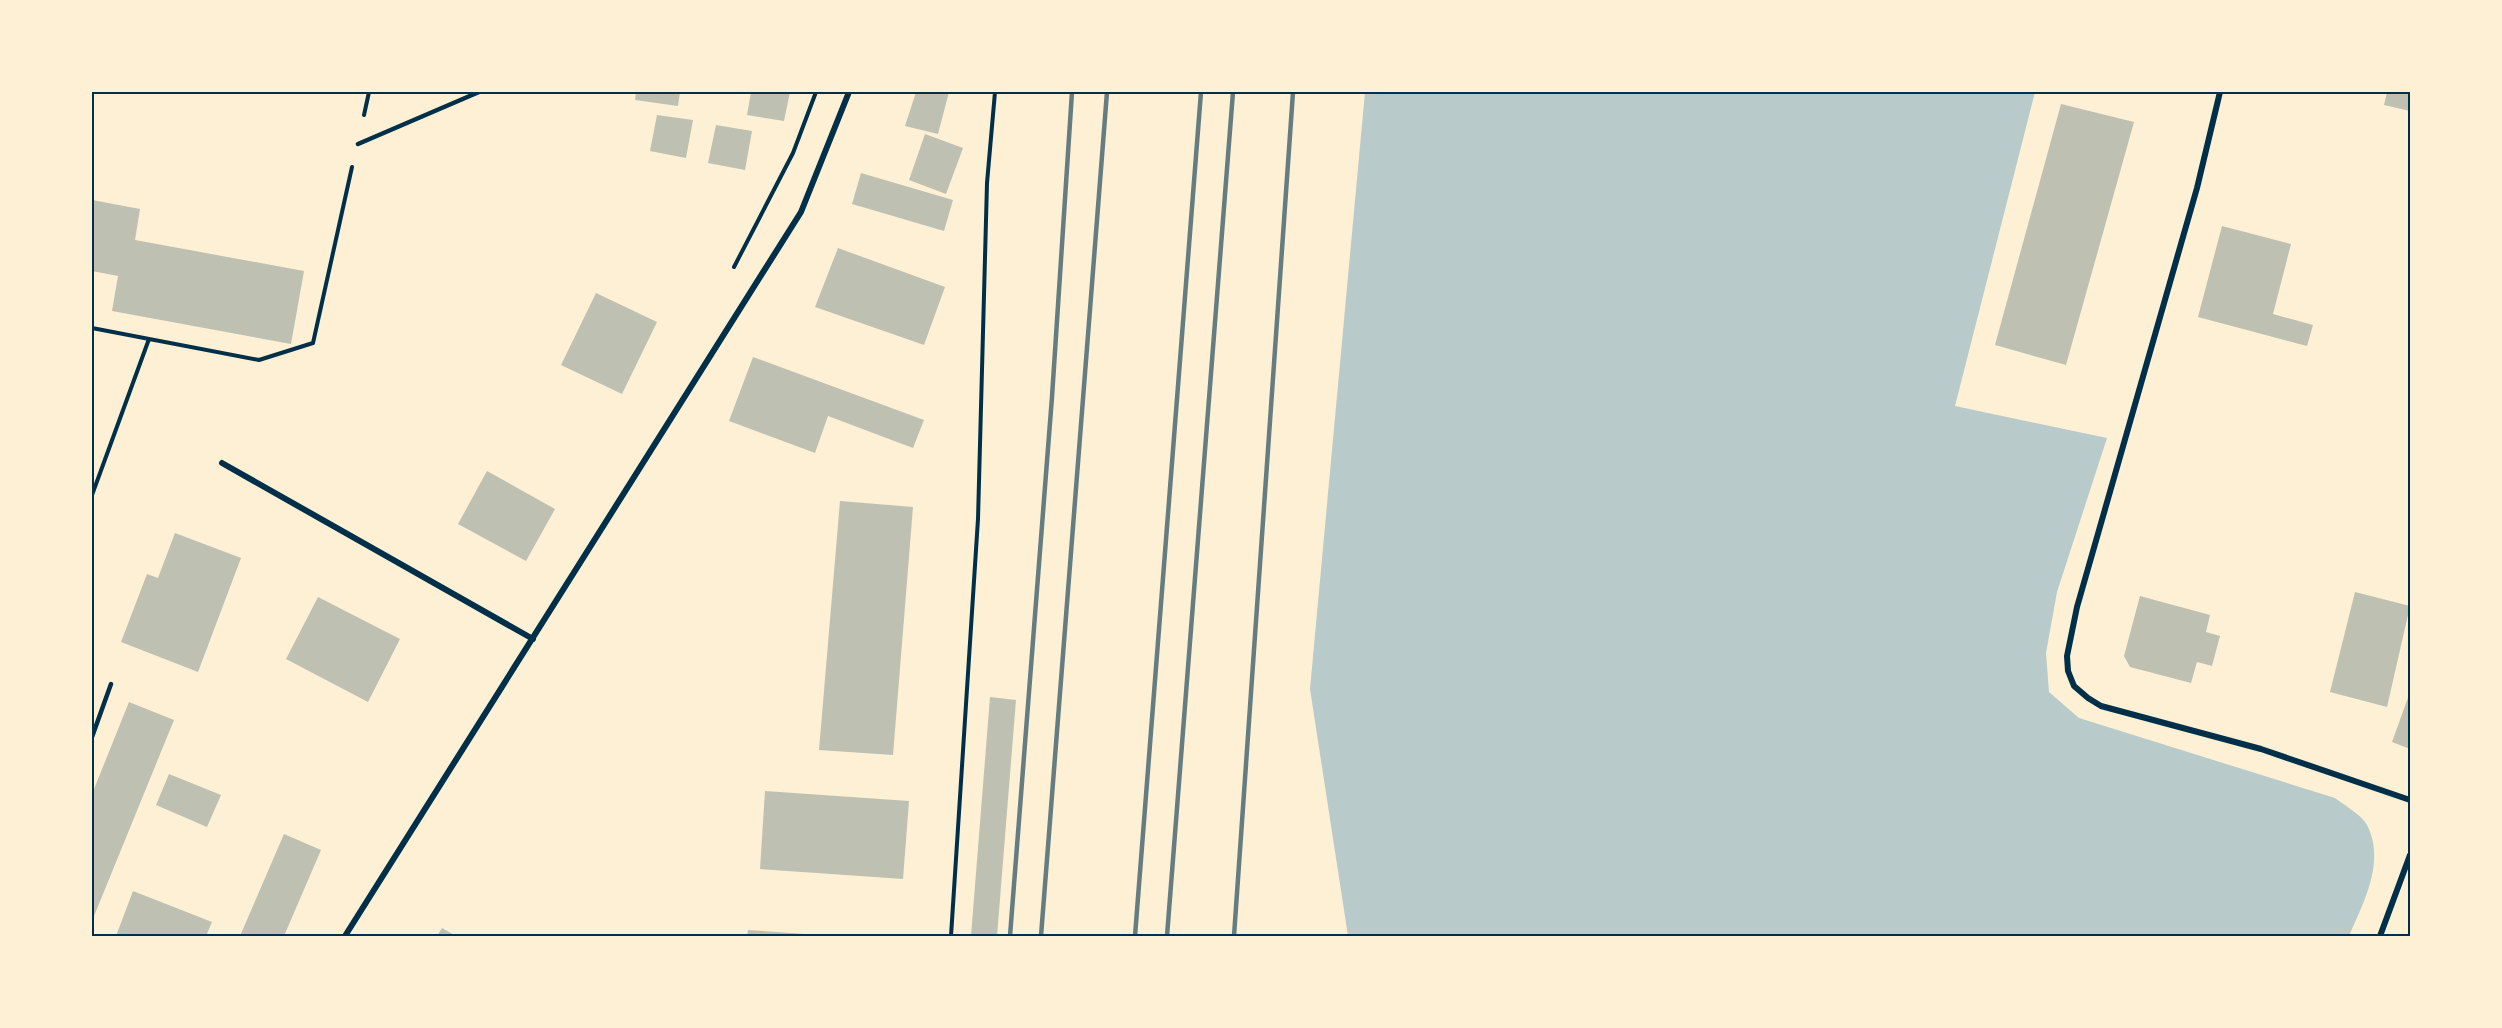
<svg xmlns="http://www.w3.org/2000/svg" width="2502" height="1028" font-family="'Source Sans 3',sans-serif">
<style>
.green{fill:#b9caca}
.building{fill:#bec0b2}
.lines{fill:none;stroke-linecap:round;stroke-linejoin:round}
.path{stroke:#003049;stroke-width:4}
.service{stroke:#003049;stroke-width:4.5}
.minor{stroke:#003049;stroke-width:6}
.rail{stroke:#657d81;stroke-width:4.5}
.neatline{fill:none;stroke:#003049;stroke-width:2}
</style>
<rect width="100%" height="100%" fill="#fdf0d5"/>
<path class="green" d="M1365 92H2035L1955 406 2107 438 2057 592 2046 653 2049 692 2079 718 2335 798C2344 805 2362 815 2367 825 2386 862 2363 903 2349 936H1348L1310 689Z"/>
<path class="building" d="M636 92H680L678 106 635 100Z
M751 92H790L784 121 747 115Z
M916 92H949L938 134 905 126Z
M2387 92H2410V111L2384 105Z
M2061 104 2134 122 2066 365 1995 345Z
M657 115 693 120 686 158 650 151Z
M716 125 752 131 745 170 708 163Z
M925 134 963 148 946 194 909 180Z
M861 173 953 200 944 231 852 204Z
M92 200 140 209 135 240 304 271 291 344 112 311 118 276 92 271Z
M2222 226 2291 244 2273 314 2313 325 2307 346 2198 317Z
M838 248 945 287 924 345 815 307Z
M596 293 657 322 622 394 561 365Z
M753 357 924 420 913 448 828 416 815 453 729 421Z
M487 471 555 509 526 561 458 524Z
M840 501 913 507 893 755 819 750Z
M175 533 241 558 198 672 121 642 147 574 158 578Z
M2355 592 2410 606 2387 707 2330 692Z
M2140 596 2210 615 2206 632 2220 636 2212 666 2197 662 2191 683 2130 667 2124 656Z
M318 597 400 639 368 702 286 659Z
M2410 692V749L2392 742Z
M990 697 1016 700 997 936H971Z
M129 702 174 720 92 921V794Z
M169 774 221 795 207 827 156 805Z
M765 791 909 801 903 879 760 869Z
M284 834 321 850 284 936H240Z
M133 891 212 922 206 936H116Z
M442 928 456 936H437Z
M748 930 805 934 804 936H747Z"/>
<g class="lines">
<path class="path" d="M364 115 369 92
M734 267 793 153 816 92
M92 328 259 360 313 343 352 167
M92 495 149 339
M951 936 978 519 987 183 995 92"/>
<path class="service" d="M358 144 479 92
M92 737 111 684"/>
<path class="minor" d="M2220 92 2197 188 2077 607 2067 656 2068 671 2074 686 2088 698 2101 706 2261 749 2410 800
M222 463 533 639
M345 936 801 212 849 92
M2380 936 2410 855"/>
<path class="rail" d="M1010 936 1052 397 1072 92
M1041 936 1107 92
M1135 936 1201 92
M1167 936 1233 92
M1234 936 1293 92"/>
</g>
<rect width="2502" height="1028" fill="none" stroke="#fdf0d5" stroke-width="186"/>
<rect x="93" y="93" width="2316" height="842" class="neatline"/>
</svg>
